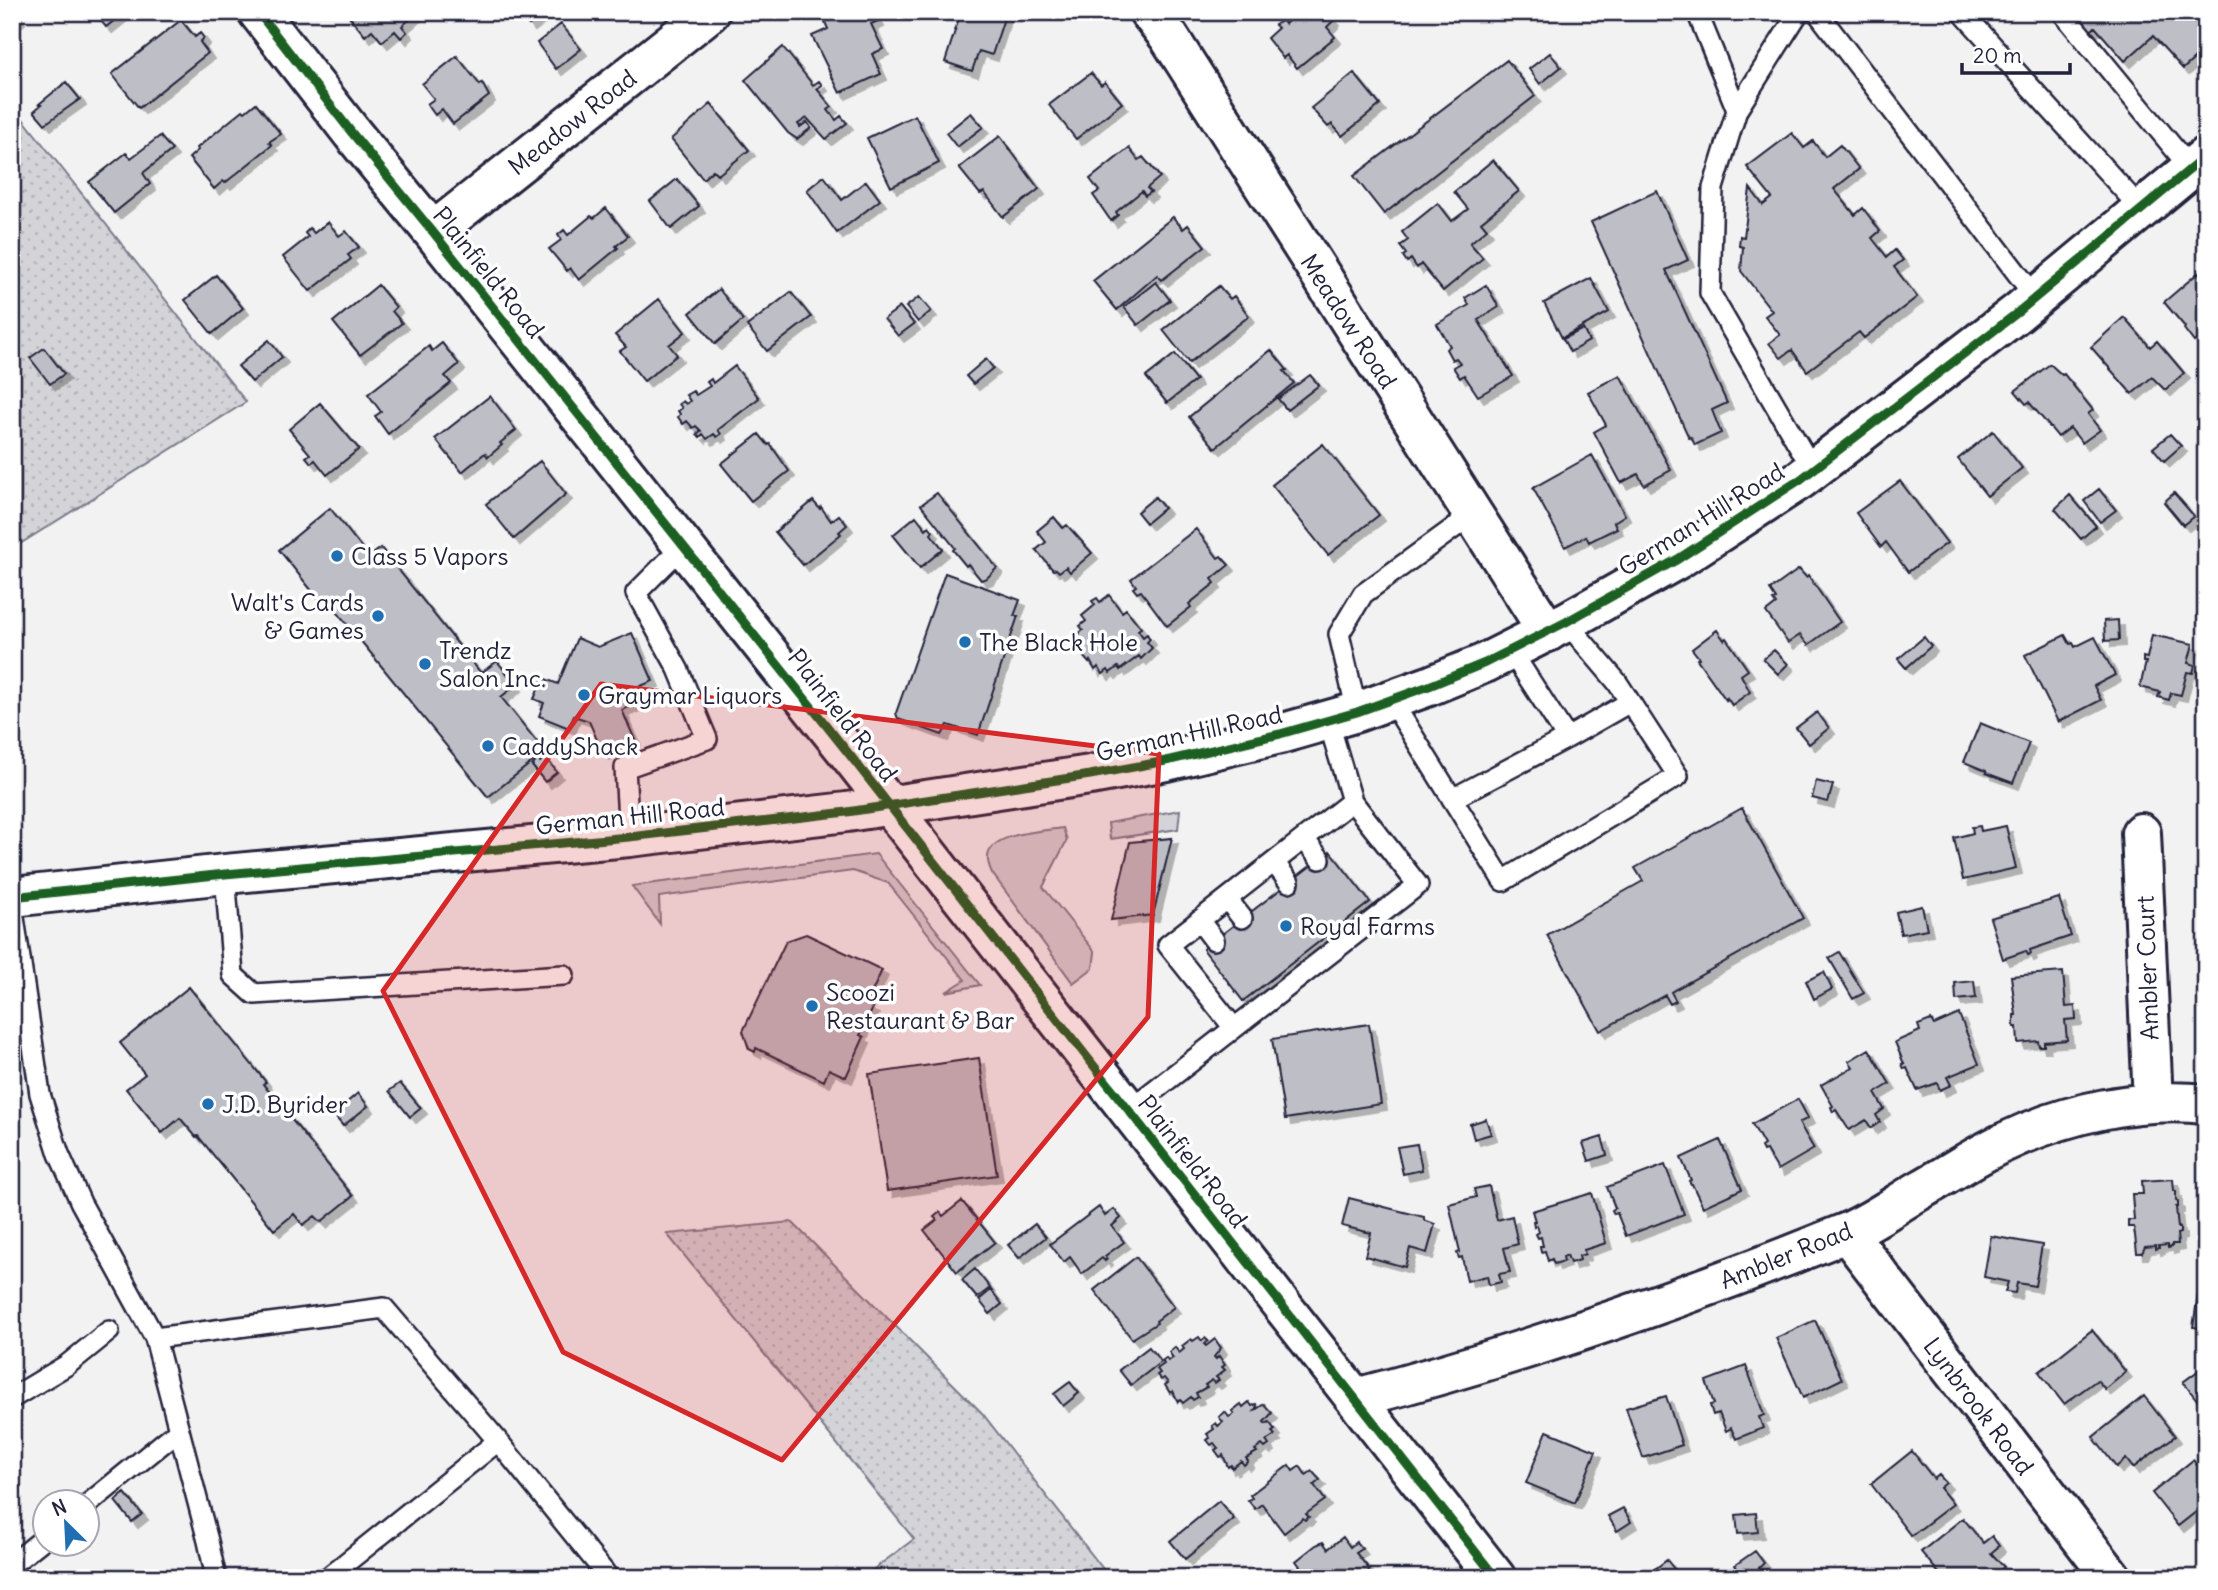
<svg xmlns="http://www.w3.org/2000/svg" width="2218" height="1590" font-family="Delius,sans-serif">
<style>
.grass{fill:url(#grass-dots);stroke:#7a7a8a;stroke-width:2}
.garden{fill:#d3d3d8;stroke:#7a7a8a;stroke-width:2}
.building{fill:#bebec6;stroke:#22223b;stroke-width:2;filter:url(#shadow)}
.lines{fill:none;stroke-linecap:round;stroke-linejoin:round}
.lane-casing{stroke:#22223b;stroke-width:24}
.street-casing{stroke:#22223b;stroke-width:44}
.secondary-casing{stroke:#22223b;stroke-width:44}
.lane{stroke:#fff;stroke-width:19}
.street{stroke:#fff;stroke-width:38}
.secondary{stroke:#fff;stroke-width:38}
.cycleway-casing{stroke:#fff;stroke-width:13}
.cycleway{stroke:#1b5e20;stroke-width:9}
.marked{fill:#d62828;fill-opacity:0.2;stroke:#d62828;stroke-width:5;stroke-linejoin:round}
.poi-dot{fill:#1f6fb2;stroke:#fff;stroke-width:2.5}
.labels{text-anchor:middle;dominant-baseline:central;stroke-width:7;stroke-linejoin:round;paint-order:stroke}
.street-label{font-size:24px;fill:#22223b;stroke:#fff}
.poi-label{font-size:24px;fill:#22223b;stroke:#fff;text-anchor:start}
</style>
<defs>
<pattern id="grass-dots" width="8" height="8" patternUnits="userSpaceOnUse" patternTransform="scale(1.75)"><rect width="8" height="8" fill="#d3d3d8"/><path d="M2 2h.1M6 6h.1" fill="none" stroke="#b5b5ba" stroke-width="1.8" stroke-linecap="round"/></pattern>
<filter id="shadow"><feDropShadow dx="6" dy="6" stdDeviation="0" flood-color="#0004"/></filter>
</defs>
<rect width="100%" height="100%" fill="#f2f2f3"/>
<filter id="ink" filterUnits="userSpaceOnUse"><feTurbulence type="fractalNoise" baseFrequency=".0143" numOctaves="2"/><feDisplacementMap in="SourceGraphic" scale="14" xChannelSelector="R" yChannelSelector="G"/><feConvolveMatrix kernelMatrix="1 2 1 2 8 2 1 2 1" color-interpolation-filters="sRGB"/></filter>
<g filter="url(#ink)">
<path class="grass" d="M12 105 246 402 12 549Z
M792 1222 982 1413 1110 1578H862L914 1539 667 1234Z"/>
<path class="garden" d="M1180 810 1178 829 1110 839 1108 823Z
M1063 828 1067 840 1043 887 1095 952 1093 968 1073 983 992 873C990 868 987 862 988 857 990 832 1045 831 1063 828Z
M876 854 980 985 946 992 965 980 888 883 853 871 659 897 660 924 632 886Z"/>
<path class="building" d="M12 12H15L19 18 12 23Z
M94 12H125L106 27Z
M352 12H418L402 26 407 32 401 38 395 31 382 42 372 30 365 36 348 15Z
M519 12H546L529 25Z
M840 12H874L878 21 871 24 883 49 872 54 881 74 840 93 812 36 828 29 825 22 841 14Z
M961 12H1006L992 55 979 51 972 71 945 62Z
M1298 12H1315L1318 16 1323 12H1327L1334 20 1327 27 1335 37 1297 68 1287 55 1283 58 1267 38 1278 28 1275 25 1282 20 1285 24Z
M2081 12H2206V48L2183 69 2153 36 2125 61 2095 27 2090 32 2078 19 2082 14Z
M181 20 195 37 200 33 204 38 200 42 208 53 139 108 112 74Z
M561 24 581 49 556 69 537 43Z
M783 47 813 85 819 81 822 85 817 89 832 107 828 110 836 120 841 116 847 123 826 139 807 118 798 124 800 127 807 122 811 128 797 139 788 133 745 80Z
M1550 53 1561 67 1540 84 1529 69Z
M457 56 480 85 482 83 489 96 453 124 442 109 435 115 427 104 434 99 422 84Z
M1507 60 1535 96 1384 214 1354 176Z
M1091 73 1101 85 1105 82 1122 103 1076 139 1049 105Z
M1354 73 1380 105 1342 136 1332 124 1328 127 1311 108Z
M66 82 80 99 45 124 34 111 41 105 39 104Z
M256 103 281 134 269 142 272 145 225 183 223 181 214 189 189 158 198 150 197 148 243 110 245 112Z
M711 104 749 150 718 175 713 170 703 179 671 139Z
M971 113 983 127 957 147 946 133Z
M915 115 939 163 891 187 867 138Z
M1792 133 1804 148 1813 141 1825 157 1840 145 1859 169 1834 189 1855 215 1863 208 1880 231 1872 238 1887 257 1895 250 1903 260 1894 267 1917 297 1864 338 1859 332 1807 371 1792 350 1781 358 1769 343 1780 335 1765 316 1772 311 1741 271 1743 247 1739 246 1740 236 1744 237 1750 188 1763 205 1772 198 1747 167Z
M160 136 172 150 143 173 150 184 114 213 89 182 126 153 131 158Z
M1000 136 1039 189 1003 217 984 192 980 194 959 168Z
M1129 148 1138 160 1143 157 1160 177 1147 188 1151 192 1145 196 1142 191 1116 212 1118 215 1111 221 1093 195 1099 191 1090 179Z
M1493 160 1519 191 1481 222 1487 229 1470 243 1483 258 1443 291 1421 264 1417 268 1411 259 1407 262 1403 256 1406 254 1400 246 1408 240 1402 232 1438 203 1452 221 1468 209 1454 192Z
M824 176 842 200 866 181 880 200 837 233 807 190Z
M677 179 699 206 671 229 650 201Z
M1657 191 1688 260 1666 270 1727 403 1712 410 1721 433 1695 445 1691 437 1689 438 1591 222Z
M606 208 628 236 616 246 618 248 579 280 570 268 567 271 549 249 561 240 558 235 564 230 568 235 591 216 594 218Z
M1173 217 1183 229 1188 225 1205 246 1162 280 1157 275 1117 310 1093 281Z
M328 222 339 236 346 231 359 247 348 255 351 259 310 291 283 257 308 237 305 233 310 228 314 233Z
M2198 273 2206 282V348L2198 339 2194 342 2184 329 2185 327 2164 302Z
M216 275 243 308 212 334 185 300Z
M1591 278 1609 312 1562 338 1544 303Z
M1156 282 1170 300 1138 325 1124 307Z
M378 285 396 307 392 311 402 323 360 355 333 322Z
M1486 285 1499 307 1478 320 1513 376 1478 396 1464 375 1460 378 1453 367 1460 363 1456 358 1452 360 1446 349 1450 346 1437 324 1469 305 1465 298Z
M1219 286 1230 299 1234 296 1249 316 1189 363 1163 330Z
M719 289 743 320 715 344 690 313Z
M791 292 811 317 767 351 747 326Z
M919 297 931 311 918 322 906 307Z
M659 299 685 332 669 345 677 355 644 381 620 351 626 347 615 335Z
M900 307 914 324 898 336 884 319Z
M2124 317 2150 347 2157 341 2184 373 2165 390 2152 377 2132 394 2091 347Z
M1583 329 1589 341 1570 352 1563 339Z
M269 340 282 357 252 382 238 366Z
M442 343 459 364 445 376 451 383 388 434 375 416 381 412 368 394 429 346 432 351Z
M44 348 64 374 50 384 30 358Z
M1271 350 1287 370 1284 371 1294 383 1215 448 1189 417Z
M1175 354 1196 380 1167 403 1146 377Z
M986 359 993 368 973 384 966 376Z
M2050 364 2062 375 2064 374 2093 410 2088 414 2100 430 2082 443 2070 428 2058 437 2029 402 2026 404 2015 391Z
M735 366 759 398 718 430 721 434 717 437 714 434 707 439 703 434 700 437 697 434 701 431 696 426 693 428 687 421 683 424 678 417 680 414 678 411 682 408 679 404 683 401 686 404 690 401 686 395 693 391 696 395 710 386 707 382 711 379 713 383Z
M1310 375 1319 385 1287 410 1278 399Z
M1620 375 1671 470 1644 485 1638 474 1621 483 1594 432 1606 425 1588 392Z
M490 396 516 430 500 443 502 445 488 457 485 453 462 472 435 439Z
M320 403 359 449 327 475 315 460 311 463 306 457 310 454 289 429Z
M1993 431 2022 468 1987 496 1958 459Z
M759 434 768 445 770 444 789 471 751 501 721 464Z
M2170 434 2181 446 2164 461 2153 448Z
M1323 444 1379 515 1328 555 1272 485Z
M1592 455 1625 515 1614 522 1617 528 1589 542 1586 536 1565 547 1533 488Z
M540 461 566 494 514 539 486 504Z
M1900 481 1947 543 1908 572 1886 542 1881 547 1856 513Z
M2099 489 2116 510 2100 522 2084 501Z
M937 493 997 568 987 578 981 580 968 564 966 566 953 550 955 548 921 505Z
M2174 493 2194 516 2183 525 2164 502Z
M2070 495 2096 526 2081 539 2055 509Z
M1155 497 1164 508 1146 523 1137 512Z
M813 501 820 509 821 507 831 521 839 515 847 525 839 532 841 534 803 565 775 532Z
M330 508 369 557 381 548 481 673 497 661 516 685 501 697 545 752 488 797 325 597 320 601 279 550Z
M916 516 926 529 929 526 933 531 931 534 943 549 920 568 893 535Z
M1054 517 1063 528 1067 525 1092 553 1070 572 1066 567 1059 572 1056 569 1053 570 1036 550 1046 542 1037 531Z
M1196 529 1218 558 1221 556 1229 565 1212 579 1215 583 1189 604 1191 607 1167 626 1141 591 1137 593 1133 588 1136 586 1131 579Z
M1799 569 1806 577 1808 575 1840 622 1808 645 1800 635 1788 643 1766 612 1776 604 1773 600 1776 599 1770 590Z
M945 573 1020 600 1014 616H1018L978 735 948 725 942 735 898 719 896 713Z
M1109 595 1122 612 1126 609 1141 628 1138 630 1143 637 1147 634 1150 639 1147 642 1152 648 1141 659 1139 656 1120 670 1118 667 1110 673 1108 670 1103 674 1098 667 1095 670 1090 661 1089 663 1082 655 1086 653 1074 638 1083 630 1080 626 1086 621 1082 616 1095 605 1092 601 1097 598 1100 602Z
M2118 620 2119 640 2105 641 2104 621Z
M1717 630 1724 640 1726 638 1748 670 1741 675 1750 692 1732 705 1727 698 1726 700 1697 659 1699 658 1692 649Z
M632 633 653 681 631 690 636 704 622 710 635 740 603 754 589 721 574 716 569 728 539 716 544 703 534 699 543 678 558 684 577 638 598 647Z
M2065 635 2070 644 2073 643 2075 647 2095 637 2115 675 2094 686 2101 700 2058 722 2025 655Z
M2152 635 2193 644 2188 663 2195 665 2193 673 2187 672 2181 695 2171 693 2169 700 2158 697 2160 692 2140 687 2146 662H2143V657L2147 658Z
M1924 637 1931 646 1906 668 1898 659Z
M1774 650 1788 664 1778 674 1763 659Z
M1817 712 1829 728 1809 744 1796 728Z
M1980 723 2029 743 2013 783 1986 773V771L1964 762Z
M545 757 557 772 545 782 532 766 538 759 540 762Z
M1816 781 1833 785 1828 802 1812 798Z
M1742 808 1803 918 1671 992 1676 1001 1670 1004 1665 995 1600 1031 1547 935 1643 881 1635 868Z
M1980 826 1981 831 2006 826 2016 868 1963 880 1954 838 1973 833 1972 827Z
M1172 838 1153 915 1111 920 1130 842Z
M1330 851 1370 902 1243 1001 1203 949Z
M2059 898 2071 936 2030 950 2031 954 2028 955 2026 951 2003 959 1990 918Z
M1922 906 1927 929 1901 934 1896 912Z
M806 934 882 970 866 1005 873 1008 860 1035 864 1037 846 1077 829 1069 824 1081 756 1048 755 1052 749 1049 743 1031 786 941Z
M1839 952 1864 993 1853 999 1829 958Z
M1824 972 1832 989 1814 999 1806 981Z
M2063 972 2066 1007 2075 1006 2076 1019 2065 1020 2067 1040 2044 1042V1046H2039L2038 1041 2018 1043 2017 1027H2014V1015H2016L2011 976Z
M1974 981 1976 998 1956 1000 1955 983Z
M189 987 266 1082 263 1084 353 1196 321 1222 315 1216 303 1225 294 1214 274 1230 198 1136 196 1137 180 1118 162 1133 126 1089 145 1074 120 1043Z
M1959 1014 1979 1064 1947 1077 1951 1085 1940 1090 1937 1083 1917 1090 1907 1068 1904 1069 1902 1064H1904L1895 1042 1920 1031 1918 1025 1931 1020 1934 1025Z
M1369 1024 1381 1104 1285 1119 1272 1039Z
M1869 1049 1890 1084 1875 1093 1884 1109 1876 1115 1880 1122 1871 1128 1866 1120 1849 1130 1836 1110 1833 1112 1831 1107 1833 1106 1821 1085 1853 1067 1849 1061Z
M979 1058 997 1175 887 1191 869 1074Z
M400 1083 421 1108 410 1117 389 1091Z
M358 1093 368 1106 343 1126 333 1114Z
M1798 1099 1808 1118 1799 1123 1814 1149 1778 1170 1766 1150 1763 1151 1761 1147 1764 1145 1752 1124Z
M1486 1119 1491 1134 1474 1139 1470 1124Z
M1602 1137 1607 1155 1589 1161 1583 1143Z
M1720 1140 1742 1189 1703 1207 1692 1184H1691L1689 1181 1691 1180 1681 1158Z
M1417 1144 1422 1170 1403 1174 1397 1147Z
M1665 1165 1684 1214 1626 1236 1617 1213 1614 1214 1612 1210 1615 1208 1607 1187Z
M2173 1179 2174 1191H2176V1201L2178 1202V1207H2176L2178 1228H2180V1233L2177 1234 2178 1244H2172V1247L2168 1248V1245L2158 1246 2159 1248 2155 1249V1246L2145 1247 2142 1253H2137L2134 1227H2128V1220H2134L2132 1194H2143L2142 1181Z
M1489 1186 1497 1220 1512 1216 1518 1244 1504 1248 1510 1272 1499 1274 1501 1282 1489 1285 1487 1276 1467 1281 1462 1257 1459 1258 1457 1253 1460 1252 1449 1204 1476 1197 1474 1189Z
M1592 1193 1606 1243 1584 1250 1585 1254 1579 1256 1580 1260 1570 1263 1567 1255 1563 1257 1564 1261 1554 1264 1552 1259 1548 1261 1545 1251 1541 1252 1540 1246H1543L1541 1237 1538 1238 1536 1234 1539 1232 1537 1225 1534 1227 1533 1221H1535L1532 1211Z
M1349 1198 1424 1217V1220L1435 1224 1427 1253 1410 1248 1405 1267 1365 1256 1371 1233 1342 1226Z
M962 1201 995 1242 957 1272 924 1230 937 1220 934 1217 940 1212 943 1216Z
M1099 1207 1105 1216 1114 1209 1121 1218 1112 1226 1124 1242 1105 1256 1107 1259 1105 1261 1102 1258 1082 1274 1070 1257 1064 1262 1050 1244Z
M1035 1224 1046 1237 1019 1258 1008 1245Z
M1991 1236 2042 1245 2035 1286 2017 1283 2015 1293 2005 1292 2008 1282 1984 1277Z
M1136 1257 1174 1307 1156 1321 1157 1323 1132 1339 1094 1290Z
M975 1269 990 1288 977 1298 962 1280Z
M2199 1288 2206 1289V1329L2193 1327Z
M991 1290 1002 1304 990 1314 979 1300Z
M1815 1320 1842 1379 1803 1398 1776 1338Z
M2092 1330 2126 1372 2105 1389 2097 1380 2064 1404 2039 1372Z
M1199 1337 1202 1341 1205 1338 1208 1341 1204 1344 1206 1346 1215 1339 1221 1348 1214 1357 1216 1359 1219 1356 1225 1365 1222 1367 1225 1370 1216 1377 1219 1380 1215 1383 1212 1380 1205 1385 1207 1387 1196 1393 1198 1397 1193 1400 1191 1397 1183 1403 1180 1400 1178 1402 1173 1391 1170 1393 1165 1385 1168 1383 1164 1378 1161 1380 1157 1375 1160 1373 1157 1369 1164 1364 1162 1361 1166 1358 1168 1361 1173 1358 1169 1352 1175 1347 1179 1353 1184 1349 1182 1346 1191 1339 1193 1341Z
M1149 1347 1161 1362 1131 1385 1119 1370Z
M2206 1365V1410H2205L2183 1382Z
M1746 1366 1764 1415 1759 1417 1763 1428 1736 1439 1731 1428 1726 1431 1719 1413 1713 1415 1710 1405 1714 1404 1706 1381Z
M1070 1382 1079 1393 1063 1406 1054 1394Z
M1666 1396 1682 1445 1643 1458 1626 1408Z
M2144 1396 2175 1436 2133 1468 2126 1459 2116 1467 2093 1437Z
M1249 1402 1252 1406 1256 1404 1257 1406 1255 1410 1264 1404 1272 1413 1264 1422 1266 1424 1269 1422 1275 1430 1272 1432 1275 1435 1266 1441 1269 1445 1265 1448 1262 1445 1255 1450 1257 1452 1246 1458 1248 1461 1244 1465 1241 1461 1232 1468 1231 1465 1228 1467 1223 1455 1220 1457 1215 1450 1218 1448 1214 1443 1211 1445 1207 1440 1210 1438 1207 1434 1214 1429 1212 1426 1216 1423 1218 1426 1223 1422 1219 1417 1225 1412 1229 1417 1234 1414 1232 1411 1241 1404 1243 1407Z
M1547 1431 1596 1451 1575 1503 1526 1483Z
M1912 1451 1934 1479 1939 1475 1946 1483 1940 1488 1953 1504 1911 1536 1871 1484Z
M2193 1460 2206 1476V1504L2178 1526 2152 1493Z
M1289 1465 1293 1471 1300 1466 1306 1475 1312 1471 1320 1480 1314 1485 1325 1500 1306 1514 1309 1517 1305 1520 1303 1518 1284 1533 1262 1504 1255 1509 1248 1500 1252 1498 1250 1495Z
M125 1493 142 1514 132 1522 115 1501Z
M1219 1501 1234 1519 1185 1559 1170 1541Z
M1623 1508 1631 1522 1617 1531 1608 1516Z
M1756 1513 1758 1532 1738 1534 1736 1515Z
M1963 1518 1983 1543 1992 1536 1999 1546 1991 1553 2004 1567 1991 1578H1943L1921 1552Z
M1343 1537 1350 1547 1356 1542 1362 1549 1356 1553 1370 1570 1360 1578H1309L1296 1561 1316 1545 1323 1542 1328 1549Z
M1755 1551 1764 1563 1749 1578H1744L1735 1565Z
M1667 1560 1681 1578H1643Z"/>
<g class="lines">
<g class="lane-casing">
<path id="lane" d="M1697 12 1737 110 1799 12
M1817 12 2036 298
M1962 12 2142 210
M2062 12 2191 169
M1737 110 1713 188 1710 293 1813 470
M1511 651 1567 738 1630 702
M1391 700 1503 881 1678 776 1617 682 1566 622
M1357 712 1339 634 1363 594 1473 514
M1452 799 1567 738
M629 837 625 768 707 739 678 669 636 593 683 546
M1304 839 1320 859
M1274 862 1289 882
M225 874 233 975 254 994 564 975
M1227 899 1242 918
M12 904 40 1094 59 1154 81 1203 155 1338 208 1541 216 1578
M1199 920 1214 940
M1234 1028 1168 945 1352 801 1328 720
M1129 1110 1418 885 1352 801
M155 1338 384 1308 498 1441 609 1578
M12 1398 67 1365 109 1331
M88 1504 179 1430
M12 1564 46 1537
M327 1578 498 1441"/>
</g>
<g class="street-casing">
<path id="street" d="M258 12 352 133 433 232 849 754 1496 1578
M1149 12 1169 37 1548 632
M433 232 710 12
M2141 833 2153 1103
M1847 1233 2112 1578
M1356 1398C1522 1355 1684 1298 1843 1234 1871 1223 1896 1204 1922 1189 1949 1174 1976 1155 2005 1142 2066 1113 2138 1097 2206 1104"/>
</g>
<g class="secondary-casing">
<path id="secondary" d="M12 897 225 874 629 837 847 812 1090 775 1166 761 1280 734 1357 712 1429 686 1485 663 1566 622 1678 559 1801 479 2017 313 2206 156"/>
</g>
<use href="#lane" class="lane"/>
<use href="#street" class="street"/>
<use href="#secondary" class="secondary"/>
<g class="cycleway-casing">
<path id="cycleway" d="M258 12 352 133 433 232 849 754 1496 1578
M12 897 225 874 629 837 847 812 1090 775 1166 761 1280 734 1357 712 1429 686 1485 663 1566 622 1678 559 1801 479 2017 313 2206 156"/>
</g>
<use href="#cycleway" class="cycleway"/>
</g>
</g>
<path class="marked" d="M601 684 1159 754 1148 1017 782 1460 563 1352 383 991Z"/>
<g class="poi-dot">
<circle cx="337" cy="556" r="7"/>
<circle cx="378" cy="616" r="7"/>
<circle cx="965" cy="642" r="7"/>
<circle cx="425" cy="664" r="7"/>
<circle cx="584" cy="695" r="7"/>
<circle cx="488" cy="746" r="7"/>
<circle cx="1286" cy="926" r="7"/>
<circle cx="812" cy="1006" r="7"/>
<circle cx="208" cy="1104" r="7"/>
</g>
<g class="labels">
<g class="street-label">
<text transform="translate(572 122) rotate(-38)">Meadow Road</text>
<text transform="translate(489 272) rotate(51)">Plainfield Road</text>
<text transform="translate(1349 321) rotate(57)">Meadow Road</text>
<text transform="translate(1701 519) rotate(-32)">German Hill Road</text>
<text transform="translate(843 715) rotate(52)">Plainfield Road</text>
<text transform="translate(1189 733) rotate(-12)">German Hill Road</text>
<text transform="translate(630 816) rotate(-6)">German Hill Road</text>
<text transform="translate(2147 968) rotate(-92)">Ambler Court</text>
<text transform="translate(1193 1161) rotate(52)">Plainfield Road</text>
<text transform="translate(1786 1255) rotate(-22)">Ambler Road</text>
<text transform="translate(1979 1406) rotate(53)">Lynbrook Road</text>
</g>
<g class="poi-label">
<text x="351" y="556">Class 5 Vapors</text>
<text x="364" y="602" text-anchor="end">Walt's Cards<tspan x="364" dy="28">&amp; Games</tspan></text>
<text x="979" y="642">The Black Hole</text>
<text x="439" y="650">Trendz<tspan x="439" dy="28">Salon Inc.</tspan></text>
<text x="598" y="695">Graymar Liquors</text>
<text x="502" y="746">CaddyShack</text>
<text x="1300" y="926">Royal Farms</text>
<text x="826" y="992">Scoozi<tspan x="826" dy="28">Restaurant &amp; Bar</tspan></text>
<text x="222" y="1104">J.D. Byrider</text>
</g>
</g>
<rect width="2218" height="1590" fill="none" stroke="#fff" stroke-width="42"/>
<rect x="21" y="21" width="2176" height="1548" fill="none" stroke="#22223b" stroke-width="2.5" filter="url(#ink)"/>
<g transform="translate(66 1523) rotate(336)"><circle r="33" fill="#ffffff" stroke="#a7a7b1" stroke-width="2"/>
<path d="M0-5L12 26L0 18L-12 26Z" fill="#1f6fb2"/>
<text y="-10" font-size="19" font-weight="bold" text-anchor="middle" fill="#22223b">N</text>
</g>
<path d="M1962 63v10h108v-10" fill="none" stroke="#22223b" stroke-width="3.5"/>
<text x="1973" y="63" font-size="21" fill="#22223b" stroke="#ffffff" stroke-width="5" paint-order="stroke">20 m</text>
</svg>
